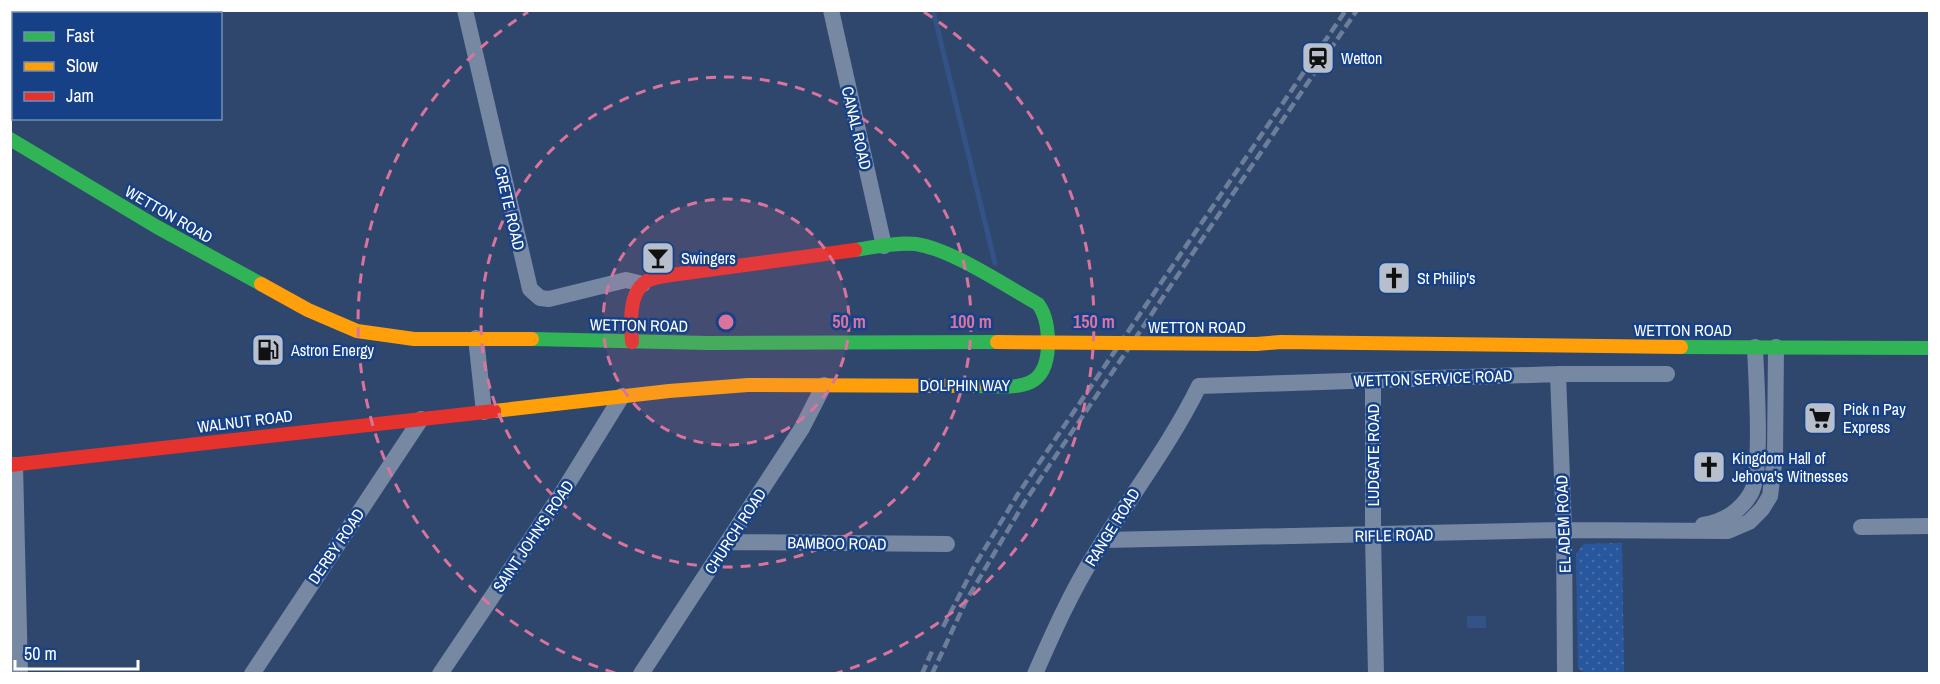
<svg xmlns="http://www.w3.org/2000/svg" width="1940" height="684" font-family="'Archivo Narrow',sans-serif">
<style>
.park{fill:url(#park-dots)}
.water{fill:#335286}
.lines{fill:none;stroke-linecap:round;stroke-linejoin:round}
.stream{stroke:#335286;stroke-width:5}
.street{stroke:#7788a3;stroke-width:16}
.fast{stroke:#30b455;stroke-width:14}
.slow{stroke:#ff9f0a;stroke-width:14}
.jam{stroke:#e5322d;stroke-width:14}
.rail{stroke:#6d7e9b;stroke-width:4.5;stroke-dasharray:10 4.5;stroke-linecap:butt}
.slow-bridge{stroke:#ff9f0a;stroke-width:14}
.ring{fill:none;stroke:#da749d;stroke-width:3;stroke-dasharray:10 8}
.labels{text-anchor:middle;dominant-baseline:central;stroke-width:5;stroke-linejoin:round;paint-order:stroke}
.poi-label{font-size:16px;fill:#fff;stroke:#164187;text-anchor:start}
.street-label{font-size:16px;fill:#fff;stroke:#164187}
.centre{fill:#da749d;stroke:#164187;stroke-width:3}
.ring-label{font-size:18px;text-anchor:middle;font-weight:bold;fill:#da749d;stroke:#164187;stroke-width:5;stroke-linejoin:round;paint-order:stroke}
</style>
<defs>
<pattern id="park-dots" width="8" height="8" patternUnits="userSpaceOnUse" patternTransform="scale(1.5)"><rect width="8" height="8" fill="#29579e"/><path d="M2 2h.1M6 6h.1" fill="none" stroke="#4970ad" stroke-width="1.8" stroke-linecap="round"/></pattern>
</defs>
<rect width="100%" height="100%" fill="#30476d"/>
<path class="park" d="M1622 543 1624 673H1584L1578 668 1576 554 1584 544Z"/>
<path class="water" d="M1467 616H1486V628H1467Z"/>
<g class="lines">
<path class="stream" d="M933 10 995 263"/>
<path class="street" d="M465 10 530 289 540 298 549 299 626 280 643 284
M831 10 884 246
M476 338 484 412
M1558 374 1564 530 1565 674
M1373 381V535L1376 674
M15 465 20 674
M1703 525C1723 522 1741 511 1751 493 1763 471 1756 377 1755 347
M1861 527 1930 526
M1105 540 1564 530 1728 531 1749 522 1762 509 1770 496 1775 456 1776 347
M728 542 947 544
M252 674 421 419
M440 674 562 493 622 396
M641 674 802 428 824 385
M1035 674C1053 633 1071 592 1095 554 1129 498 1170 445 1199 386L1558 374H1667"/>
<path class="fast" d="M52 14 59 10
M10 139 157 227 261 284
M855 250C875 247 896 242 916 244 953 250 1004 285 1038 304 1047 316 1048 331 1048 345 1047 395 1012 386 975 386
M532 339 708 343 997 342
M1681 347 1930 348"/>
<path class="slow" d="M261 284 308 310 357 331 414 339H532
M1256 344 1281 342 1681 347
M494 411 669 391 748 385 975 386"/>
<path class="jam" d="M10 34 14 32
M632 342C631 324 628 296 644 283 651 277 662 277 671 275L855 250
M10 465 494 411"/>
<path class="rail" d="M943 627 975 565 1018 494 1346 10
M922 674 933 649
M932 674 966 601 1024 503 1357 10"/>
<path class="slow-bridge" d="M997 342 1256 344"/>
</g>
<circle cx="726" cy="322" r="123" fill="#da749d" fill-opacity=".12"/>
<g class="ring">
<circle cx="726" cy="322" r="123"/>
<circle cx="726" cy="322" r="245"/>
<path d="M615 673A368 368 0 0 1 528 12M924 12A368 368 0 0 1 837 673"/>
</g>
<defs>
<g id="station-square" transform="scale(1.725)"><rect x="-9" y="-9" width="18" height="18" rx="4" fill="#b7bfcc" stroke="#164187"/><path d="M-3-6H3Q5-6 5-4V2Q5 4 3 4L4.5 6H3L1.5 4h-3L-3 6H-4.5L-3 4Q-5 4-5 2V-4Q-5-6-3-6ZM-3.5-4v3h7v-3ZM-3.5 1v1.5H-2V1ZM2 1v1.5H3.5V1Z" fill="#111"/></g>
<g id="bar-square" transform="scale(1.725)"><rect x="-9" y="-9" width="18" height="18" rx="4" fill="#b7bfcc" stroke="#164187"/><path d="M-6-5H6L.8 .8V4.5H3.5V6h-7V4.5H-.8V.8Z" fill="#111"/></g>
<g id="church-square" transform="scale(1.725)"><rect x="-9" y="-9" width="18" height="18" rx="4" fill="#b7bfcc" stroke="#164187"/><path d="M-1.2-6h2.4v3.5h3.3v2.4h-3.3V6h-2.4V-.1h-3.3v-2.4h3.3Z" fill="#111"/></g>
<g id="fuel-square" transform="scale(1.725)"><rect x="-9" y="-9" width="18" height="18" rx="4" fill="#b7bfcc" stroke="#164187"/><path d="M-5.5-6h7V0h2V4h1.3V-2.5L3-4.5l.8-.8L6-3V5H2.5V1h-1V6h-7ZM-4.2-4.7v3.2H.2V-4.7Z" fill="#111"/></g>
<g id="supermarket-square" transform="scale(1.725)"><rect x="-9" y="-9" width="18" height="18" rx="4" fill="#b7bfcc" stroke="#164187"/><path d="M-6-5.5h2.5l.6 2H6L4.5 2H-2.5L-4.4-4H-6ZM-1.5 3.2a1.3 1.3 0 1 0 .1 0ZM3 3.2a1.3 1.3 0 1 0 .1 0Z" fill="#111"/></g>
</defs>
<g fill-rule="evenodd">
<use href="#station-square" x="1318" y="58"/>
<use href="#bar-square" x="658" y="258"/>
<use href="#church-square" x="1394" y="278"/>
<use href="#fuel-square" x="268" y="350"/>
<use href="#supermarket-square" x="1820" y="418"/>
<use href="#church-square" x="1709" y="467"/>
</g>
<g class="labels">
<g class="poi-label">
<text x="1341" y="58">Wetton</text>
<text x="681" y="258">Swingers</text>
<text x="1417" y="278">St Philip's</text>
<text x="291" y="350">Astron Energy</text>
<text x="1843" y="409">Pick n Pay<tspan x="1843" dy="18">Express</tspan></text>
<text x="1732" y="458">Kingdom Hall of<tspan x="1732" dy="18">Jehova's Witnesses</tspan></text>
</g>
<g class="street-label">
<text transform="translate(857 128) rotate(77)">CANAL ROAD</text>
<text transform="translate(510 208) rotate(77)">CRETE ROAD</text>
<text transform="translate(169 214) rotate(30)">WETTON ROAD</text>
<text transform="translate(639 325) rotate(1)">WETTON ROAD</text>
<text x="1197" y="327">WETTON ROAD</text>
<text x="1683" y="330">WETTON ROAD</text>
<text transform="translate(1433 378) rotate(-2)">WETTON SERVICE ROAD</text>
<text x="965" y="385">DOLPHIN WAY</text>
<text transform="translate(245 421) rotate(-7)">WALNUT ROAD</text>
<text transform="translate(1373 455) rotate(-90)">LUDGATE ROAD</text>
<text transform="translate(1563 524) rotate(-92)">EL ADEM ROAD</text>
<text transform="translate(1112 527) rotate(-58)">RANGE ROAD</text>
<text transform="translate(735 531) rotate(-57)">CHURCH ROAD</text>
<text transform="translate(1394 535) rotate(-1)">RIFLE ROAD</text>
<text transform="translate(533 536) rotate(-56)">SAINT JOHN'S ROAD</text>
<text transform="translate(837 543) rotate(1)">BAMBOO ROAD</text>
<text transform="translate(336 546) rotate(-56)">DERBY ROAD</text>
</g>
</g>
<circle cx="726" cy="322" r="9" class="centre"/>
<g class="ring-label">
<text x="849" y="328">50 m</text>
<text x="971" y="328">100 m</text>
<text x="1094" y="328">150 m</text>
</g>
<rect width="1940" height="684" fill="none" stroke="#ffffff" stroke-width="24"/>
<rect x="12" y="12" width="210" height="108" fill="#164187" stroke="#738db7" stroke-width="1.5"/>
<rect x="24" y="32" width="30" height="9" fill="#30b455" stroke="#738db7" stroke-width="1.5"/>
<text x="66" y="42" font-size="18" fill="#ffffff">Fast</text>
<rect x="24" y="62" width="30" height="9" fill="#ff9f0a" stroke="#738db7" stroke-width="1.5"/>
<text x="66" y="72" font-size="18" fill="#ffffff">Slow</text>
<rect x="24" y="92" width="30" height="9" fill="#e5322d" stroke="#738db7" stroke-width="1.5"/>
<text x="66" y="102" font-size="18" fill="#ffffff">Jam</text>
<path d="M15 660v9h123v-9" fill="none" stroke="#ffffff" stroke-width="3"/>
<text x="24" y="660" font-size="18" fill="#ffffff" stroke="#164187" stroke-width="4.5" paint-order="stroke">50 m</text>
</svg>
